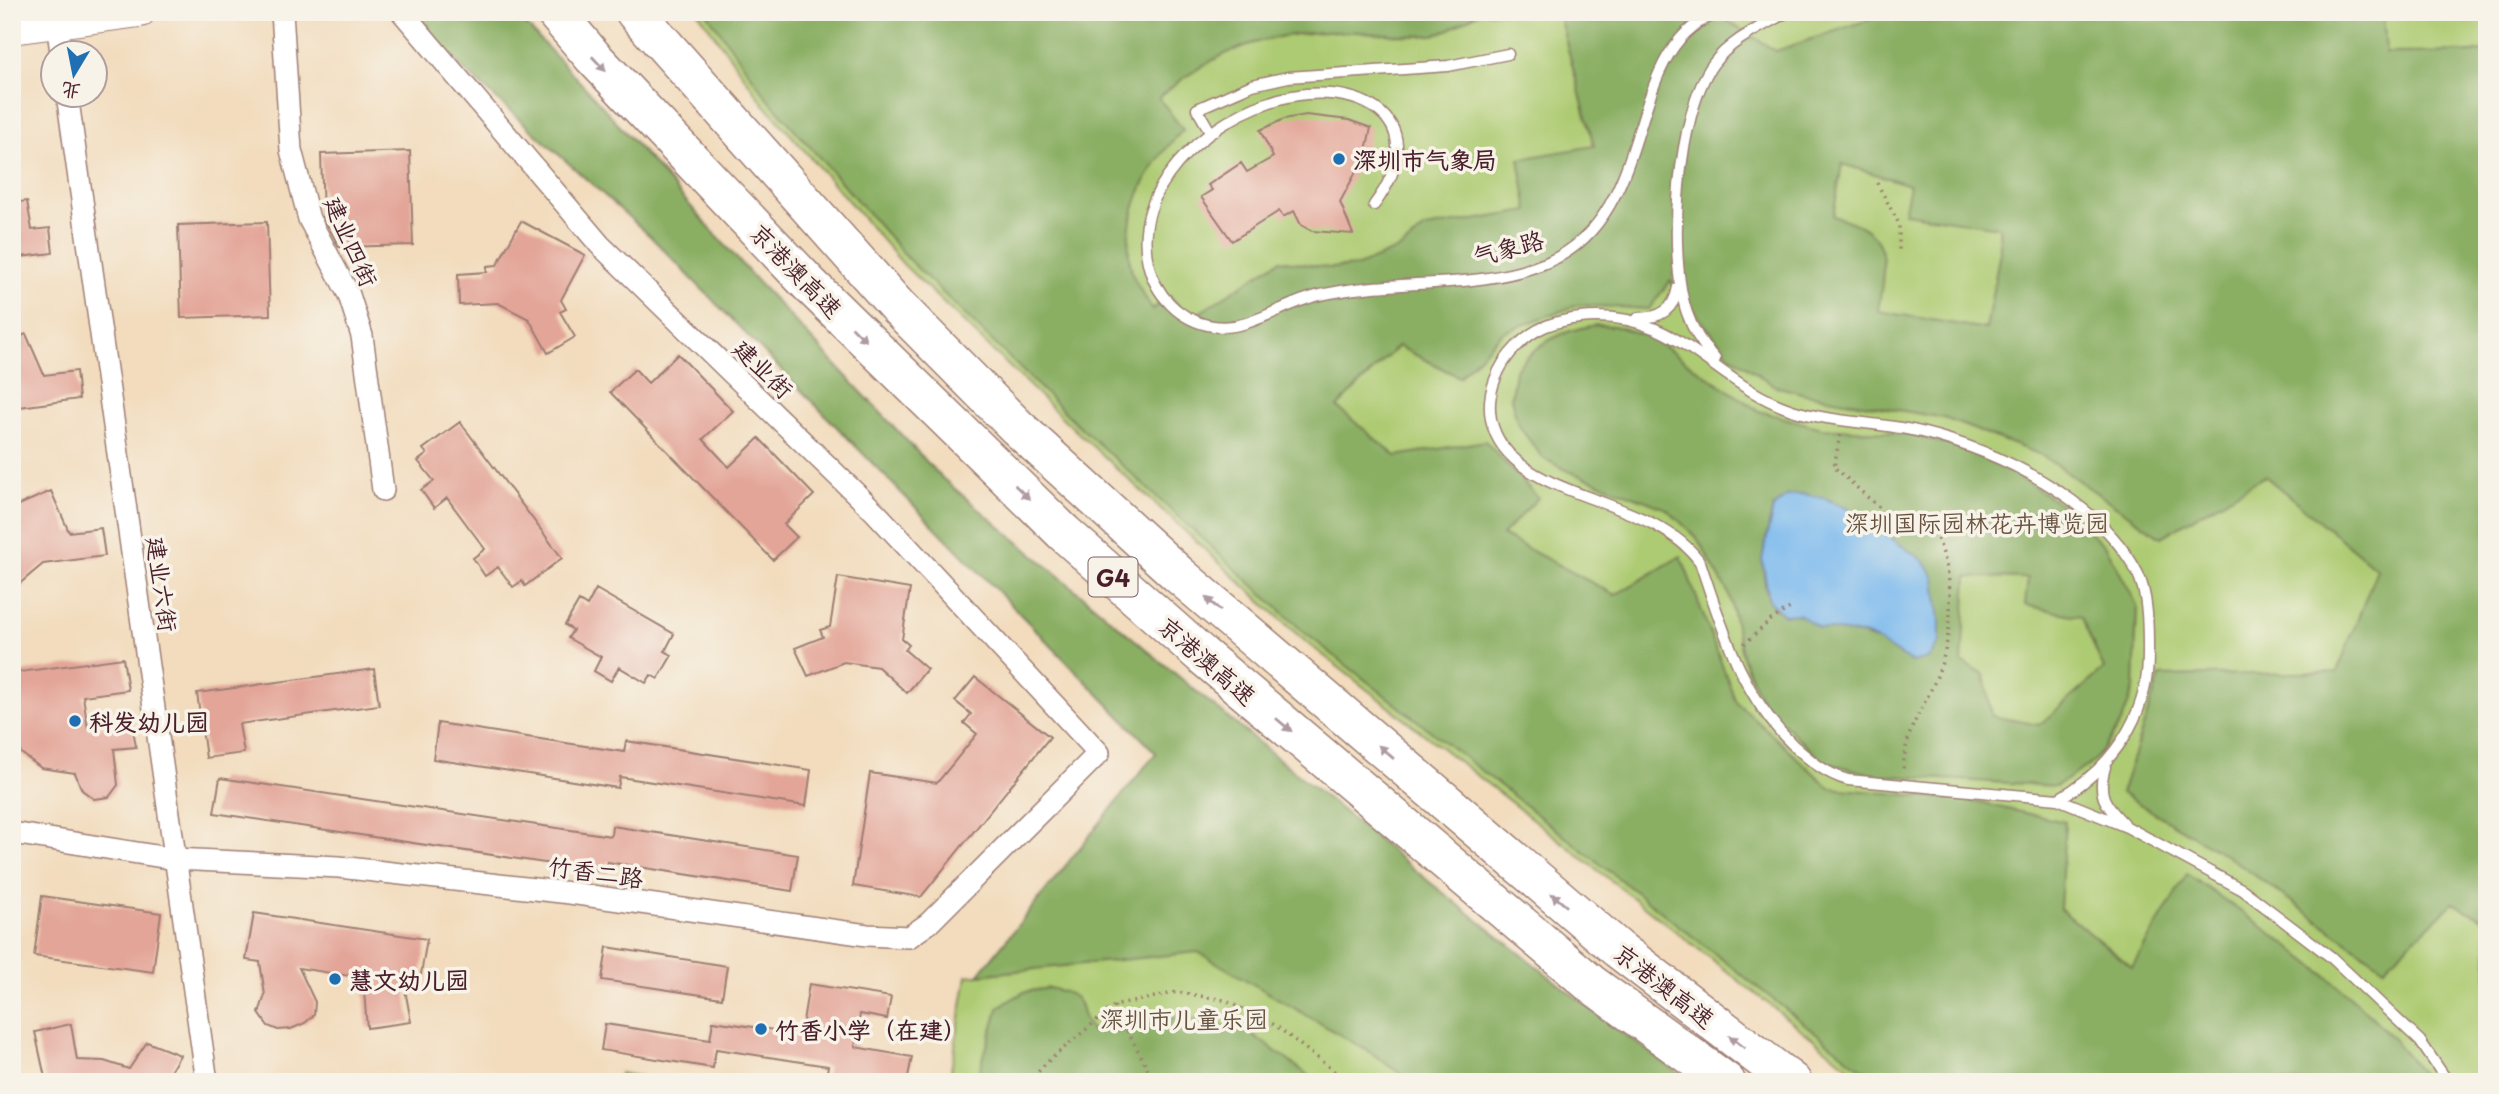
<svg xmlns="http://www.w3.org/2000/svg" width="2499" height="1094" font-family="'Playpen Sans','LXGW WenKai TC',sans-serif">
<style>
.green{fill:#adcb72;stroke:#7c754e;stroke-width:2}
.forest{fill:#8aaf64;stroke:#6a6748;stroke-width:2;fill-rule:evenodd}
.water{fill:#7ab9ee;stroke:#626c8c;stroke-width:2}
.building{fill:#e3a598}
.lines{fill:none;stroke-linecap:round;stroke-linejoin:round}
.lane-casing{stroke:#9e7e74;stroke-width:13}
.street-casing{stroke:#9e7e74;stroke-width:24}
.secondary-casing{stroke:#9e7e74;stroke-width:32}
.highway-casing{stroke:#9e7e74;stroke-width:41}
.path{stroke:#9e7e74;stroke-width:3.5;stroke-dasharray:2 5;stroke-linecap:butt}
.lane{stroke:#fff;stroke-width:10}
.street{stroke:#fff;stroke-width:21}
.secondary{stroke:#fff;stroke-width:30}
.highway{stroke:#fff;stroke-width:38}
.oneway{fill:#ae9aa0}
.poi-dot{fill:#1f6fb2;stroke:#f7f3e8;stroke-width:2.5}
.labels{text-anchor:middle;dominant-baseline:central;stroke-width:7;stroke-linejoin:round;paint-order:stroke}
.shield{fill:#f7f3e8;stroke:#7e5f64;stroke-width:2}
.shield-label{font-size:23px;font-weight:bold;fill:#4a1f2b}
.poi-label{font-size:24px;font-weight:bold;fill:#4a1f2b;stroke:#f7f3e8;text-anchor:start}
.street-label{font-size:24px;fill:#4a1f2b;stroke:#f7f3e8}
.park-label{font-size:24px;fill:#685340;stroke:#f7f3e8}
</style>
<rect width="100%" height="100%" fill="#f7f3e8"/>
<filter id="ink" filterUnits="userSpaceOnUse"><feTurbulence type="fractalNoise" baseFrequency=".0143" numOctaves="2"/><feDisplacementMap in="SourceGraphic" scale="14" xChannelSelector="R" yChannelSelector="G"/><feConvolveMatrix kernelMatrix="1 2 1 2 8 2 1 2 1" color-interpolation-filters="sRGB"/></filter>
<filter id="wash" filterUnits="userSpaceOnUse"><feTurbulence type="fractalNoise" baseFrequency=".00686" numOctaves="4" result="noise"/><feDisplacementMap in="SourceGraphic" scale="28" xChannelSelector="R" yChannelSelector="G"/><feGaussianBlur stdDeviation="1.57" result="paint"/><feColorMatrix in="noise" values="0 0 0 0 0 0 0 0 0 0 0 0 0 0 0 0 0 1.4 0 .05"/><feComposite in="paint" operator="in"/></filter>
<g filter="url(#wash)">
<rect width="100%" height="100%" fill="#f2dcbd"/>
<path class="green" d="M698 12H2487V1082H1873L1849 1067 1300 637 1074 429 904 265 763 103Z
M1198 951 1373 1054 1412 1082H949L967 976Z
M620 1073 666 1081 619 1082Z"/>
<path class="forest" d="M414 12H514L595 98 754 278 942 478 1209 702 1432 884 1596 1013 1691 1082H1412L1373 1054 1198 952 978 975 1156 753 651 237 461 67Z
M706 12H1480C1467 19 1447 33 1432 35 1409 38 1381 33 1357 32 1278 29 1219 45 1159 98L1183 130C1147 165 1117 222 1133 275 1137 286 1146 298 1152 309L1170 296 1190 319 1280 260 1330 268 1358 266 1401 248 1425 228 1528 211 1519 159 1594 146 1558 12H1713L1776 51 1892 12H2383L2386 53 2487 52V921L2453 903 2384 968 2232 859 2121 793 2160 676 2337 672 2377 569 2265 476 2161 537 2041 455 1944 418 1805 394 1775 386 1728 354 1670 281 1649 309 1578 305 1503 332 1459 377 1398 346 1337 407 1396 456 1485 441 1538 498 1502 535 1615 595 1681 556 1736 702 1830 788 1966 800 2065 822 2060 909 2132 967 2187 874C2272 933 2367 996 2428 1082H1885L1853 1062 1304 632 1078 425 909 260 768 99ZM1842 164 1910 185 1904 213 1999 227 2000 251 1986 329 1878 311C1886 259 1893 231 1833 216Z
M1597 325 1614 326 1648 336 1759 411 1821 428 1903 433 1958 447 2010 471 2062 505 2107 548 2137 605 2134 689 2121 723 2101 753 2088 766 2056 786 1875 775 1823 762 1763 704 1743 659 1729 594 1697 538 1667 509 1568 471 1543 458 1518 425 1511 398 1515 370C1537 343 1562 330 1597 325ZM1773 508 1882 643 1854 631 1819 628 1804 616 1775 609C1756 581 1765 539 1773 508ZM1967 577 2028 578 2025 605 2081 617 2104 669 2039 725 1992 716 1984 675 1962 662Z
M1049 988C1094 996 1074 1011 1092 1031H1120L1179 1017 1246 1030 1318 1082H976L999 1007 1024 992Z"/>
<path class="water" d="M1804 494 1824 498 1849 509 1924 561 1935 578 1940 621V641L1929 658 1911 662 1869 636 1819 628 1798 614 1783 615 1769 601 1762 559 1773 508 1787 496Z"/>
<g id="blocks">
<path class="building" d="M1306 115 1349 120 1371 128 1365 155 1340 202 1353 234 1312 231 1301 225 1294 211 1283 217 1279 211 1232 241 1201 197 1212 190 1208 185 1241 163 1247 172 1273 157 1260 130 1284 119Z
M410 151 413 245 339 247 323 217 321 154Z
M27 201 32 230 50 228 53 253 12 258V203Z
M521 221 585 255 561 300 566 309 560 312 575 337 548 353 529 319 498 303 459 305 458 274 487 272V266L497 265Z
M267 222 270 315 181 318 178 225Z
M26 334 44 375 76 371 79 399 12 408V340Z
M678 354 733 411 703 439 729 467 759 438 814 495 784 524 797 537 773 560 610 392 635 369 648 383Z
M460 422 562 558 525 586 522 581 513 587 498 567 485 576 473 558 485 549 470 529 447 498 434 508 421 490 434 481 418 461 427 454 423 449Z
M51 491 69 532 101 528 105 556 43 564 12 590V553L16 549 12 540V508Z
M838 577 910 589 902 639 909 645 905 650 927 669 907 693 878 667 844 662 808 676 795 648 823 637 820 630 830 627Z
M596 589 674 634 665 651 672 655 658 679 651 675 646 683 619 667 611 681 594 671 601 657 568 638 573 630 565 625 579 601 587 606Z
M123 658 128 690 83 696 88 729 132 722 136 747 114 749 118 785 109 797 94 799 82 790 75 773 41 768 21 753 12 742V673Z
M374 669 379 705 239 724 244 753 206 758 197 693Z
M975 677 1050 737 921 897 853 886 870 773 937 783 977 734 964 723 971 714 955 701Z
M438 723 624 752 626 741 811 770 806 806 620 777 618 788 433 759Z
M220 778 611 836 612 826 798 855 792 891 607 862 605 872 214 813Z
M42 896 161 913 153 972 34 956Z
M254 913 427 939 419 986 404 984 411 1022 367 1028 363 978 299 968 315 1002 314 1015 305 1023 291 1029 278 1030 268 1026 259 1013 265 995 260 962 246 960Z
M607 947 727 966 722 998 602 980Z
M809 984 891 997 887 1019 860 1014 855 1047 912 1057 907 1082H825L828 1066 716 1049 713 1068 601 1050 605 1024 710 1040 713 1021 801 1034Z
M71 1024 77 1060 104 1061 129 1069 147 1042 180 1055 164 1082H46L35 1032Z"/>
</g>
</g>
<g filter="url(#ink)">
<use href="#blocks" fill-opacity="0" stroke="#9e7e74" stroke-width="2"/>
<g class="lines">
<g class="lane-casing">
<path id="lane" d="M1211 133 1197 109 1252 85 1288 77 1448 66 1508 54
M1374 205C1442 113 1346 74 1267 103 1204 125 1131 189 1148 263 1155 295 1180 321 1213 326 1247 332 1283 304 1316 296 1350 288 1383 286 1417 284 1460 282 1508 279 1548 262 1663 212 1619 40 1723 12
M1638 318C1661 318 1674 310 1678 287
M1715 359C1702 345 1693 331 1687 313 1667 256 1677 114 1713 64 1731 40 1761 27 1787 12
M2105 767C2097 794 2104 804 2123 823
M2058 799C2110 770 2148 718 2148 656 2148 631 2149 595 2137 572 2098 499 1999 451 1921 432 1879 422 1833 423 1792 410 1711 383 1679 308 1580 318 1554 321 1534 328 1516 347 1498 365 1486 393 1491 419 1507 502 1651 492 1700 562 1723 630 1741 695 1794 746 1811 761 1826 774 1848 780L2058 799 2127 827 2243 890 2331 957 2420 1041 2448 1082"/>
</g>
<g class="street-casing">
<path id="street" d="M282 12 291 150 309 219 349 295 362 336 383 490
M57 23 61 52
M67 94 207 1082
M12 833 175 859 339 867 570 893 867 935 909 937 929 923 1099 753 876 513 600 245 402 12"/>
</g>
<g class="secondary-casing">
<path id="secondary" d="M12 29 140 12"/>
</g>
<g class="highway-casing">
<path id="highway" d="M555 12 593 57 809 284 1064 533 1203 656 1590 983 1726 1082
M635 12 897 306 1017 427 1178 574 1618 949 1792 1082"/>
</g>
<path class="path" d="M1877 183 1899 224V252
M1840 435 1834 467C1866 494 1892 527 1935 534 1956 574 1954 635 1937 676 1921 715 1905 727 1903 772
M1744 644 1771 620 1793 606
M1114 1006 1155 1082
M1029 1082 1046 1063 1114 1006 1177 992 1224 1000 1275 1025 1348 1082"/>
<use href="#lane" class="lane"/>
<use href="#street" class="street"/>
<use href="#secondary" class="secondary"/>
<use href="#highway" class="highway"/>
</g>
<defs><path id="oneway-solid" d="M-6-.8H1V-3.2L6.5 0L1 3.2V.8H-6Z" transform="scale(1.75)"/></defs>
<g class="oneway">
<use href="#oneway-solid" transform="translate(599 64) rotate(47)"/>
<use href="#oneway-solid" transform="translate(859 334) rotate(45)"/>
<use href="#oneway-solid" transform="translate(1022 492) rotate(44)"/>
<use href="#oneway-solid" transform="translate(1213 604) rotate(-139)"/>
<use href="#oneway-solid" transform="translate(1284 725) rotate(40)"/>
<use href="#oneway-solid" transform="translate(1386 752) rotate(-139)"/>
<use href="#oneway-solid" transform="translate(1559 900) rotate(-140)"/>
<use href="#oneway-solid" transform="translate(1737 1042) rotate(-142)"/>
</g>
</g>
<g class="poi-dot">
<circle cx="1339" cy="159" r="7"/>
<circle cx="75" cy="721" r="7"/>
<circle cx="335" cy="979" r="7"/>
<circle cx="761" cy="1029" r="7"/>
</g>
<g class="labels">
<rect class="shield" x="1088.5" y="557.5" width="49" height="39" rx="5"/>
<g class="shield-label">
<text x="1113" y="577">G4</text>
</g>
<g class="poi-label">
<text x="1353" y="159">深圳市气象局</text>
<text x="89" y="721">科发幼儿园</text>
<text x="349" y="979">慧文幼儿园</text>
<text x="775" y="1029">竹香小学（在建）</text>
</g>
<g class="street-label">
<text transform="translate(352 241) rotate(66)">建业四街</text>
<text transform="translate(1508 247) rotate(-15)">气象路</text>
<text transform="translate(797 270) rotate(46)">京港澳高速</text>
<text transform="translate(764 368) rotate(44)">建业街</text>
<text transform="translate(163 584) rotate(82)">建业六街</text>
<text transform="translate(1208 660) rotate(41)">京港澳高速</text>
<text transform="translate(596 871) rotate(8)">竹香二路</text>
<text transform="translate(1665 985) rotate(38)">京港澳高速</text>
</g>
<g class="park-label">
<text x="1977" y="522">深圳国际园林花卉博览园</text>
<text x="1184" y="1018">深圳市儿童乐园</text>
</g>
</g>
<rect width="2499" height="1094" fill="none" stroke="#f7f3e8" stroke-width="42"/>
<g transform="translate(74 74) rotate(190)"><circle r="33" fill="#f7f3e8" stroke="#b29e9c" stroke-width="2"/>
<path d="M0-5L12 26L0 18L-12 26Z" fill="#1f6fb2"/>
<text y="-10" font-size="19" font-weight="bold" text-anchor="middle" fill="#4a1f2b">北</text>
</g>
</svg>
